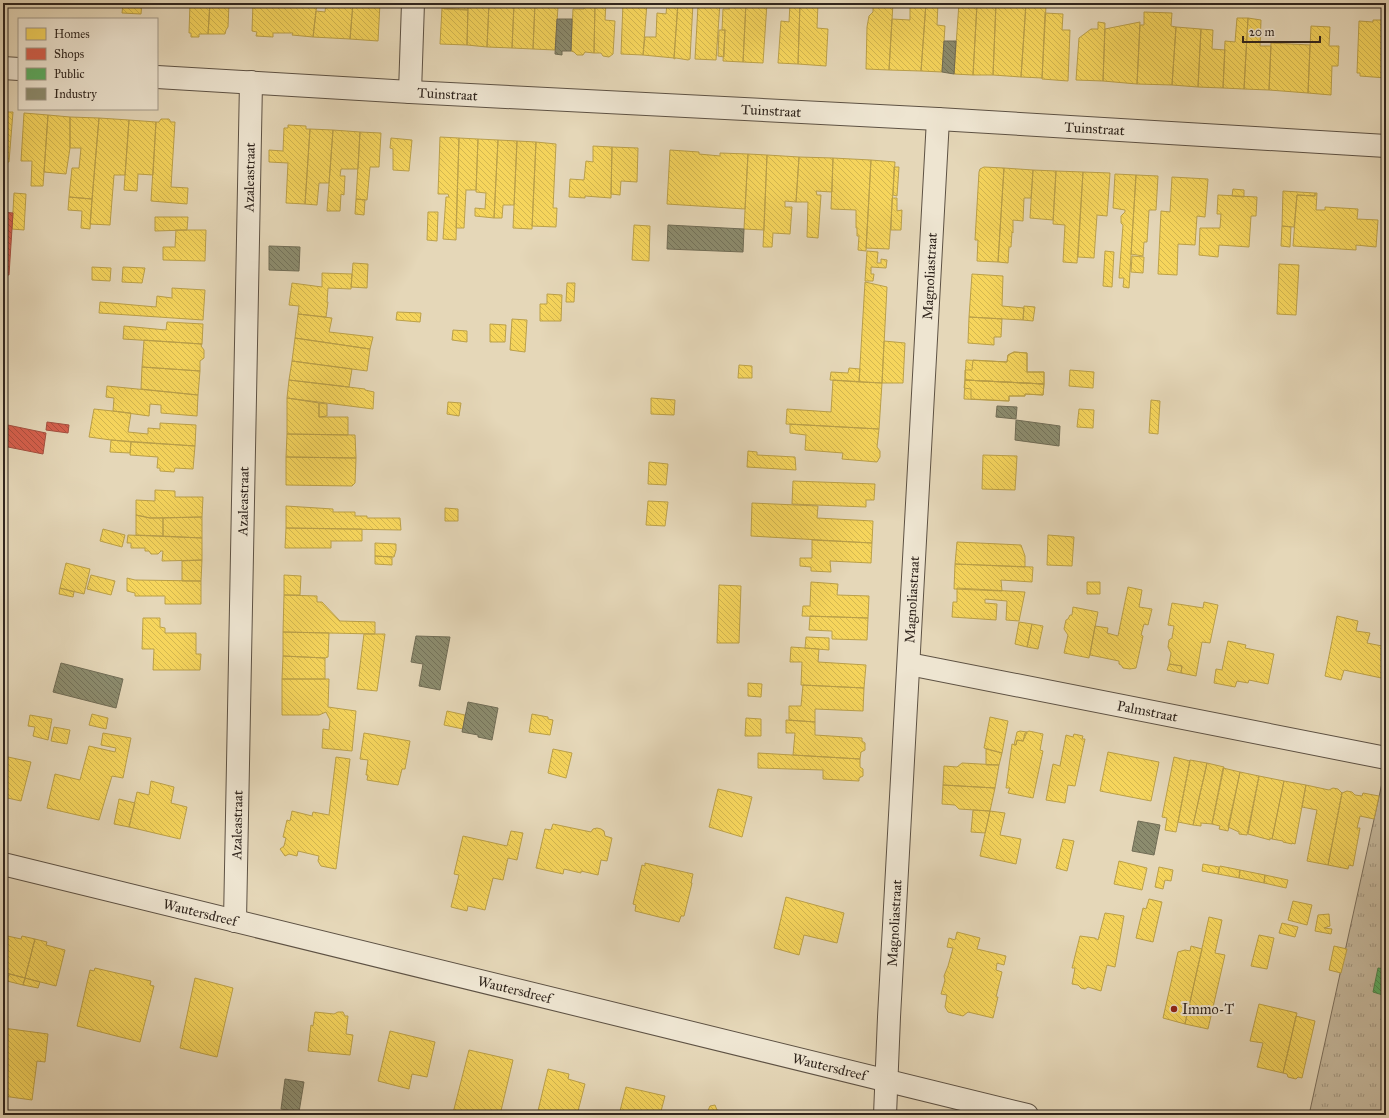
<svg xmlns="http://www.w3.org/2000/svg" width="1389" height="1118" font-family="'IM FELL Great Primer',serif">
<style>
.park{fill:url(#park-tufts);stroke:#7c705e}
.homes{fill:url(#homes-back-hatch);stroke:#bba049}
.shops{fill:url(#shops-back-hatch);stroke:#a44f3f}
.public{fill:url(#public-back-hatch);stroke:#4e854d}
.industry{fill:url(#industry-back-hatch);stroke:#716d56}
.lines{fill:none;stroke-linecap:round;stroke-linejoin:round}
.minor-casing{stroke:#5e5244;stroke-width:24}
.minor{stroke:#eee5d1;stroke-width:22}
.poi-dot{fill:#8f2418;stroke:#eee5d1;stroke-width:1.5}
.labels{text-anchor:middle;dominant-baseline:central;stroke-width:4;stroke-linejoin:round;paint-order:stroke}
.street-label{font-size:14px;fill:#31261e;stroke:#eee5d1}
.poi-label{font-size:14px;fill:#31261e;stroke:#eee5d1;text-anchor:start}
</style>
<defs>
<pattern id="park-tufts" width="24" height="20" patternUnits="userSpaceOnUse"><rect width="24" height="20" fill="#c6b99e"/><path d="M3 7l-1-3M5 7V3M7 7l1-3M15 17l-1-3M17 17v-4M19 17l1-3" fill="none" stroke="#a19680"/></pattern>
<pattern id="homes-back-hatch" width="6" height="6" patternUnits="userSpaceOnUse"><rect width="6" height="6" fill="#f6d55c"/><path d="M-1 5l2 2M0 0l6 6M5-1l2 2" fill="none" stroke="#d3b750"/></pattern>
<pattern id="shops-back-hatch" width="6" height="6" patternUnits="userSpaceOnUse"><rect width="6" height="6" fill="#d6604d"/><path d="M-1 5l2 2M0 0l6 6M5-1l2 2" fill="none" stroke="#ae4f3f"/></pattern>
<pattern id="public-back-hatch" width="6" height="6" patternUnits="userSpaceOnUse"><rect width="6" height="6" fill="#5aae61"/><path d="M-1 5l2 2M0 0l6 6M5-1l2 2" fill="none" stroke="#4b8d4f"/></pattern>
<pattern id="industry-back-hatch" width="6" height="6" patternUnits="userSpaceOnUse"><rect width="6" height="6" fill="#8c8c6e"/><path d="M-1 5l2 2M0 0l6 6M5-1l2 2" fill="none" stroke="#73725a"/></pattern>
</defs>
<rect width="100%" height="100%" fill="#e5d7b8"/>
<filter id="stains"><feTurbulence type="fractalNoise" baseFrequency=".005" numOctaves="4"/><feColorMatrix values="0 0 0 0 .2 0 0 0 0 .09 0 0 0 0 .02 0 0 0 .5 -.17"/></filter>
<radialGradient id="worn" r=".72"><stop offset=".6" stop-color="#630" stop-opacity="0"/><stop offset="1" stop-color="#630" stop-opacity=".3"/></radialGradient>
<path class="park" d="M1382 783 1386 784V1115H1309Z"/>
<path class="homes" d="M3 3H22V6L3 5Z
M104 3H142L141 14 122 13 123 4Z
M190 3H210L208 34H199V37H191V33H189Z
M210 3H229L228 27 226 30 225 34H208Z
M253 3H317L313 37 292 35 293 33H273V37L256 36 257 32 252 31Z
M326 3H353L350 39 313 37 316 11 325 12Z
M353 3H380L378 41 350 39Z
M444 3H468V10L444 9Z
M468 3H489L487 47 467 45Z
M489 3H514L512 48 487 47Z
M524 3H535L533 49 512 48 514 5 524 6Z
M535 3H547L546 6 558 7 555 50 533 49Z
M584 3H595L594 53 585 52 583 55H577L574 52 571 51 573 9H584Z
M595 3H606L605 20 615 21 613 54 609 57 603 56 601 53H594Z
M623 3H647L643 55 621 54Z
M667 3H678L674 58 643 55 645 37H656L657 13 666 14Z
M678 3H693L690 59 688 60 676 58 674 59V58Z
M710 3H720L716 60 695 59 698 6 709 7Z
M730 3H746L743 62 723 61 725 30H722L723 9H729Z
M746 3H767L763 63 743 62Z
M790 3H800L798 64 778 63 781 21 789 22Z
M800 3H818L817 28 828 29 826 66 798 64Z
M873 3H893L889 70 866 69 867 27 869 16 873 12Z
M910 3H926L921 71 889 70 892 19 910 20Z
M926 3H938L937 25 945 26 942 72 921 71Z
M959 3 977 5 973 75 954 74Z
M977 3H996L993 75H973Z
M996 3H1026L1021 77 993 75Z
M1027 3H1043L1046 6 1042 78 1021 77 1026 4Z
M442 8 468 10 467 45 440 44Z
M1144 12 1172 13 1171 26 1176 27 1172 85 1137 84 1140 25H1144Z
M1045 13 1063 14 1062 30H1070L1068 81 1042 79Z
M1237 18H1248L1244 89 1223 88 1225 41 1235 42Z
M1248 18 1261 20 1260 46H1271L1269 90 1244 89Z
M1373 20H1386V78L1360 76V73H1357L1359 21 1373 22Z
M1098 22 1105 23 1103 81 1076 80 1079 38 1091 29H1098Z
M1140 22 1137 84 1103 81 1105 29Z
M1311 26 1330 27 1329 46H1339L1338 66H1332L1331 95 1308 93Z
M1176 27 1201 29 1198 87 1172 85Z
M1201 29 1213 30 1212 49 1225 50 1223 88 1198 87Z
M719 30H725L724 57 718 56Z
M1271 43 1310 45 1308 93 1269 90Z
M3 112H13L9 162H3Z
M24 113 48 115 43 186H31L32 161H21Z
M48 115 70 117V148L66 174 44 172Z
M70 117 99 118 92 199 69 197 72 168H79L81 148H70Z
M99 118 129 120 125 175H114L110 225 90 224Z
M161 119H169L171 122H175L171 187 188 188 187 204 151 201 156 122H159Z
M129 120 156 122 153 175 138 174 137 191 124 190Z
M288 125 306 126V129H310L305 204 286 203 288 163 269 162V150L283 151 284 128H288Z
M310 129 333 130 329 183H319L317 205 305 204Z
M333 130 360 132 358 169H341L340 176H345L344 195 341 194 340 211H327Z
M360 132 381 133 379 167H370L367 200 356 199Z
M440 137 459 138 456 240 443 239 446 197H449L448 194H438Z
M391 138 412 140 409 171 393 170V149L390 148Z
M459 138 478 139 476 190H466L464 228H456Z
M478 139 498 140 494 218 475 216V208L485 209 486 193 476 192Z
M498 140 517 141 514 205H503L502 218H494Z
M517 141 536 142 532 229 513 228Z
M536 142 556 144 553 208H557L556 227 532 226Z
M593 146 612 147 611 198 585 196V198L569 197 570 179 584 180 586 161 593 162Z
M612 147 638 148 637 182 621 181 620 195 611 194Z
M670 150 699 152V154L720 156V153L748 154 745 209 667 204Z
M748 154 767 155 764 230 744 229Z
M767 155 799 157 796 202 785 201V207H792L790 234 773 233 772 247H763Z
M799 157 833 158 832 192 816 191 817 195H821L818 238 807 237 808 202H796Z
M833 158 871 160 866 251 858 250 859 236H857V228H856V210L831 209Z
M871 160 895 162 889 249 866 248Z
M894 167H899L897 196 893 195Z
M984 167 1004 168 998 262 977 261 978 240H975L979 172 980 169Z
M1004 168 1033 170 1031 198H1024L1023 221 1013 220V233L1012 232 1011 247H1009L1008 263 998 262Z
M1033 170 1056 171 1053 220 1030 218Z
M1056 171 1083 172 1077 263 1063 262 1065 225 1053 224Z
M1083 172 1110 173 1107 216 1097 215 1094 258 1078 257Z
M1115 174 1136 175 1129 288 1123 287 1124 278H1119L1123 225 1121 223V216L1125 212V210L1113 208Z
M1136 175 1158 176 1156 210H1149L1147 242H1144L1143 256 1131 254Z
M1172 177 1208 179 1205 217 1197 216 1195 245 1178 244 1177 275 1158 274 1161 211 1170 212Z
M1233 189 1244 190V197L1232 196Z
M1283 191 1315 193V196L1297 195 1294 227 1282 226Z
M14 193 26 194 24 230 12 229Z
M1315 193H1317L1316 210H1325V207L1358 209 1357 219 1378 220 1376 247 1356 245V250L1293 246 1297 195 1315 196Z
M1218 195 1257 197 1256 216H1251L1249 247 1219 245 1218 257 1199 255 1200 228H1220L1221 214H1217Z
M69 197 92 199 90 229 81 228 82 211 68 210Z
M892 198H897V211L902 210 901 230H891Z
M356 199 365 200 364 215 355 214Z
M428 212H438L437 241 427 240Z
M155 217H188L187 230 155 231Z
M634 225 650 226 649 261 632 260Z
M1282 226 1291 227 1290 247 1281 246Z
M176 230H206L205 261 163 260V247H175Z
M867 251 878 252 877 263H881V259L887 260 886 268 871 267V274H874L873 281H865Z
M1105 251 1114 252 1112 287 1103 286Z
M1132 256 1144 257 1143 273 1131 272Z
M353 263 368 264 367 288 351 287Z
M1279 264 1299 265 1296 315 1277 314Z
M92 267 111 268 110 281 92 280Z
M123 267 145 268 142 283 122 282Z
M322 273 352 274 351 289 328 288 327 302H328L326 317 298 314 299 306 289 305 292 283 322 287Z
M972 274 1003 276 1002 306 1024 308 1023 320 969 317Z
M865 282 887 287 882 383 859 382Z
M567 283H575L574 302H566Z
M172 288 205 290 203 320 99 313 100 302 156 307 157 296 172 298Z
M547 294 562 295 561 321H540V304H547Z
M1024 306 1035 307 1033 321 1023 320Z
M397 312 421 313 420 322 396 320Z
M298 314 332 318 329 332 373 337 370 349 295 338Z
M969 317 1002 319 1001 337H994V345L968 343Z
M512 319 527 320 525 352 510 350Z
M167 322 203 324 202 344 123 339 124 326 166 330Z
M490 324 506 325 505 342H490Z
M453 330 467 331V342L452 340Z
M295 338 370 349 367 371 292 361Z
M144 340 202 344 201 346 204 350V358L200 361V371L142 367Z
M884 341 905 343 903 383H882Z
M1014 352 1027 353V372H1044V384L965 380 966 360 1007 362 1008 355Z
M1014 352 1027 353V372H1044V384L965 380V370H972L973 360 1007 362 1008 355Z
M292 361 352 369 349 387 289 380Z
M739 365 752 366V378H738Z
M142 367 200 371 198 395 141 389Z
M849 368 860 369 859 382 830 380 831 372 848 373Z
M1070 370 1094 372 1093 388 1069 386Z
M289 380 365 389V390L374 392 373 409 287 398Z
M833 380 882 383 879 429 786 424 787 409 831 412Z
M965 380 1044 384 1043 395 1025 394V396H1009V401L964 399Z
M965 380 1044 384 1043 395 1025 394V396H1009V401L971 399V389L964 388Z
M107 386 198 395 197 416 161 413V405L150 404 149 416 113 411 114 398 106 397Z
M287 398 319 403V417H348V435L287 434Z
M651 398 675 400 674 415 651 414Z
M1151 400 1160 401 1158 434 1149 433Z
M448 402 461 403 459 416 447 414Z
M319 403 327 404V416L319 417Z
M94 409 131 413 128 432 148 434V428L160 429V423L196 425 195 446 111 440 89 437Z
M1079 409 1094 410 1093 428 1077 427Z
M790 424 879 429 877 447 880 451V457L877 462 842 459 843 453 805 450 806 435 790 433Z
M287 434 355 435 356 458 286 457Z
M111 440 131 442 130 453 110 452Z
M131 442 195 446 193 469 175 468 174 472 160 471V468H157L158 457 130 455Z
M748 451 757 452V455L795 457 796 470 747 467Z
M983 455 1017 456 1015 490 982 489Z
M286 457 356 458 355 483 352 486 286 485Z
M649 462 668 464 666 485 648 484Z
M793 481 875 484 874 500H866V507L792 504Z
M155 490 175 491V497H203L202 517 150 518 136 515V500L155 501Z
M648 501 668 502 665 526 646 525Z
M752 503 818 506 817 518 873 521 872 543 751 536Z
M286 506 333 509V512H355V516H367V518H400L401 530 286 528Z
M445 508 458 509V521H445Z
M136 515 150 518H163V536L136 535Z
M202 517V538L163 536V518Z
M286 528 362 529V541H331V548H285Z
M103 529 125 535 122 547 100 541Z
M128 535 202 538V560L162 561 163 551H161L158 554H151L149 551H145V548H131V543H127Z
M1048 535 1074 537 1072 566 1047 565Z
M812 540 872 543 871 563 830 561 831 572 811 571V567L800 566V558H812Z
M957 542 1021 545 1025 556V567L955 564Z
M375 543 396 544V550L394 557 375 556Z
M375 556 392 557V565L375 564Z
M202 560 201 581H182V561Z
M66 563 90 569 84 594 60 588Z
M955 564 1033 567 1032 582 1001 580 1002 591 954 589Z
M91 575 115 581 111 595 87 589Z
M284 575 301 576 300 595H284Z
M127 578 135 580 201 581V604H165V596H135V593L127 591Z
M811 582 838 584 837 595 869 596 868 618 802 616 803 606H810Z
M1087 582H1100V594H1087Z
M719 585 741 586 739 643H717Z
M1128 587 1142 590 1139 607 1152 609 1148 625 1144 624 1141 635 1143 636 1136 668 1130 669 1123 668 1121 665 1119 664V661L1090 655 1095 626 1108 628 1107 633 1118 636Z
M60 588 74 592 73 597 59 594Z
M957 588 1025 592 1019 621 1006 620 1007 601 985 599V603L997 604 996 620 952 617 953 602H957Z
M284 595 317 596V602H322L340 621 375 622V634L283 632Z
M1204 602 1218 605 1210 643 1202 642 1196 676 1181 673 1182 666 1169 664 1171 653 1168 647 1169 640 1172 638 1174 626 1168 625 1172 603 1203 608Z
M1073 607 1098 612 1089 658 1064 653 1068 635 1064 629 1066 620 1068 619 1070 615H1072Z
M810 616 868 618 867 640 832 639V631L809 630Z
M1337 616 1358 621 1356 631 1370 633 1367 643 1382 646 1383 638H1386V679L1344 670 1341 680 1325 676Z
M143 618H160V627L165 628V633H196V654H201L200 670H153L154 649H142Z
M1019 622 1032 624 1027 647 1015 644Z
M1032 624 1043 626 1038 649 1027 647Z
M283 632 329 633 328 657 325 658 283 656Z
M364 634H385L377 691 357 689Z
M806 637 829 638V650L805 648Z
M1228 641 1246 645 1245 648 1274 654 1268 684 1249 680 1248 683 1237 681 1235 687 1214 683 1216 669 1222 670Z
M791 647 819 649 818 662 866 665 864 688 801 685 802 662H790Z
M283 656 325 658V679H282Z
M1169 664 1182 666 1181 673 1167 670Z
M282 679H329L328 707 356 711 352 751 322 748 323 729 329 730 330 720 326 712 319 715H282Z
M748 683 762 684 761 697 748 696Z
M803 685 864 688 863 711 815 709V722L789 720V706H801Z
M447 711 465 715 463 729 444 725Z
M92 714 108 718 106 729 89 725Z
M532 714 548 717V719L553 720 550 735 529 732Z
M30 715 52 719 48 740 33 736 35 727 28 726Z
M990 717 1008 721 1002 753 984 748Z
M746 718 761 719V736H745Z
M786 720 815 722V735L862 738V741L865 743V750L861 752 860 759 793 755 795 733H786Z
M54 727 70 730 67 744 51 741Z
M1020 731 1027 732 1023 741 1017 740 1016 745H1014L1017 732Z
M1029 731 1043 734 1040 750 1043 751 1033 798 1008 793 1010 788H1006L1012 744 1016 745 1017 740 1023 741 1025 733Z
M103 733 131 738 123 778 112 776 99 820 47 808 55 774 80 780 89 746 115 752 116 748 101 745Z
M364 733 410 741 405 769H402L398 785 367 780 368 775H366L368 760 360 759Z
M1074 734 1083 736 1082 739H1085L1075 786 1068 785 1065 803 1046 800 1053 764 1060 766 1066 735 1073 737Z
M553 749 572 753 566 778 548 773Z
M986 749 1002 753 999 765H986Z
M1108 752 1159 762 1151 801 1100 791Z
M758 753 860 759V767L863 769V776L859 778V781L823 779V770L758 768Z
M8 757 31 762 21 801 3 797V759L7 760Z
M336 757 350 759 336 869 321 866 318 861 319 856 298 851 297 856 289 854 285 856 280 849 284 846 286 838 283 837 287 820 290 821 292 811 312 816 313 812 329 815Z
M1174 757 1190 761 1176 832 1165 830 1167 818 1162 817Z
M1190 760 1207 763 1193 825 1178 822Z
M962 763 999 765 995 788 943 785 944 766 957 767Z
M1207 763 1224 767 1212 824 1201 823V826L1193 825Z
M1223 768 1240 772 1228 831 1219 829 1220 826 1212 824Z
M1240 772 1259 776 1247 835 1239 834V832L1228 827Z
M1259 776 1284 781 1272 839 1270 838V840L1248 834Z
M151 781 174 787 171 803 187 807 180 839 129 827 137 792 149 795Z
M1284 781 1306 785 1295 844 1292 843V844L1283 842V841L1272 839Z
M943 785 995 788 990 811 959 809 955 805 942 804Z
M1306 785 1329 790 1333 788 1338 789 1342 793 1328 865 1307 861 1317 810 1302 807Z
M718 789 752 797 742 837 709 827Z
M1347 791 1352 792 1355 795 1362 796 1363 793 1379 796 1374 819 1360 816 1357 828H1360L1353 866 1349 865 1348 869 1328 865 1342 793Z
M119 799 135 803 129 827 114 824Z
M973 810 990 811 985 833 971 832Z
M990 811 1005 813 1000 835 1021 839 1016 864 980 856Z
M553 824 591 832 593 829 597 828 601 829 604 831 605 836 612 838 607 861 601 860 598 875 581 871V873L564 869 563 874 536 868 545 829 551 830Z
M511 831 523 833 517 860 508 858 503 880 493 878 485 910 468 906 467 911 451 907 459 875 454 874 463 836 507 846Z
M1063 839 1074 841 1067 871 1056 868Z
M1119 861 1147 868 1142 890 1114 884Z
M645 863 693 874 691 883H692L684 916H681L679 922 635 911 636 905 633 904 642 865 645 866Z
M1203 864 1219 867 1218 874 1202 871Z
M1220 866 1240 870 1239 878 1218 874Z
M1159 867 1173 870 1171 881 1165 880 1163 889 1155 887Z
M1240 870 1265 875 1264 883 1239 878Z
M1265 875 1288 880 1286 888 1264 883Z
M786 897 844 913 837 943 804 935 799 955 774 948Z
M1149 899 1162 902 1153 942 1136 938 1143 908 1146 909Z
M1293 901 1312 905 1307 925 1288 920Z
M1105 913 1124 916 1115 967 1107 965 1101 991 1088 987 1085 989 1081 988 1078 985 1072 984 1075 968H1072L1080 936 1095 938 1098 940Z
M1329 914 1330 926 1324 928 1332 929 1331 934 1315 931 1318 915Z
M1209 917 1222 920 1215 953 1225 955 1208 1029 1185 1024Z
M1282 923 1298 927 1295 937 1279 933Z
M957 932 980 938 977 949 1006 956 1004 965 997 963 996 970 1002 972 996 997H998L993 1018 968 1012 963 1016 948 1012 945 1007 947 995 941 994 945 980 944 976 948 966 953 948 947 947 949 938 955 940Z
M3 935 21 939 22 936 35 939 25 978 3 972Z
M1259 935 1274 938 1267 969 1251 966Z
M35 939 47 942 46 945 65 950 56 986 25 978Z
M1191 946 1202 949 1185 1024 1163 1018 1178 952 1185 950 1190 951Z
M1334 946 1347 949 1341 973 1329 970Z
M95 968 151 981 150 985 154 986 140 1042 77 1026 90 970 94 971Z
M9 974 25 978 23 985 7 981Z
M25 978 40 982 38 988 23 985Z
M195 978 233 988 217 1057 180 1048Z
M1259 1004 1297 1013 1283 1073 1257 1067 1263 1043 1250 1041Z
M315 1012 334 1014 338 1012H343L345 1016H348L346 1034 353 1035 350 1055 308 1051 311 1025 313 1026Z
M1296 1016 1315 1021 1302 1078 1298 1077 1296 1079 1288 1077 1287 1074 1283 1073Z
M3 1028 48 1034 45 1062 37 1061 32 1100 3 1096Z
M390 1031 435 1042 427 1077 412 1074 409 1089 378 1081Z
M469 1050 513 1060 500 1115H463L453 1113Z
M548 1069 569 1074 568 1079 585 1084 577 1115H537Z
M626 1087 665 1096 660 1115H619Z
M715 1105 717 1110 737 1115H706L710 1106Z"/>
<path class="shops" d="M3 212 13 213 9 275H3Z
M47 422 69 425 68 433 46 430Z
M3 424 46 433 43 454 3 446Z"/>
<path class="public" d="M1378 968 1386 969V996L1373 992Z
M1386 999V1021L1381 1020Z"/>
<path class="industry" d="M557 19H572L571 51H562V55L555 54Z
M944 41H956L954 74 942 72Z
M668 225 744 229 743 252 667 249Z
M269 246 300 247 299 271 269 270Z
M997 406 1017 407 1016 419 996 417Z
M1016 420 1060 426 1059 446 1015 440Z
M416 636 450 637 440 690 419 686 423 664 411 662Z
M61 663 123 679 116 708 53 692Z
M468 702 498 708 492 740 478 737V735L462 732Z
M1138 821 1160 825 1154 855 1132 851Z
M285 1079 304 1082 299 1112 281 1109Z"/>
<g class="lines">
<g class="minor-casing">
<g id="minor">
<path d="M3 68 19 69"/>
<path id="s1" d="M157 77 410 92 938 119 1386 146"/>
<path d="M410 92 413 3"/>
<path id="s2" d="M909 664 1386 758"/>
<path id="s3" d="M3 864 1027 1115"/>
<path id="s4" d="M235 921 251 82"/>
<path id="s5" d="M885 1115 889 1017 938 119"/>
</g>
</g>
<use href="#minor" class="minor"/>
</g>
<circle class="poi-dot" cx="1174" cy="1009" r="4"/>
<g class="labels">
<g class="street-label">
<text stroke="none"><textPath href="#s1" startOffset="291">Tuinstraat</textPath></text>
<text stroke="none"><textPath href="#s1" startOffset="615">Tuinstraat</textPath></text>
<text stroke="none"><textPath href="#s1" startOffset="939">Tuinstraat</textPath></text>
<text stroke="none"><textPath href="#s4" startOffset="744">Azaleastraat</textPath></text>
<text stroke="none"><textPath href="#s5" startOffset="840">Magnoliastraat</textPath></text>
<text stroke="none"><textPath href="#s4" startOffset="420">Azaleastraat</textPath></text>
<text stroke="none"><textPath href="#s5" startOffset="516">Magnoliastraat</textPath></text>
<text stroke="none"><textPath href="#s2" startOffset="243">Palmstraat</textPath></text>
<text stroke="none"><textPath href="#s4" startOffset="96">Azaleastraat</textPath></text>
<text stroke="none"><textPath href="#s3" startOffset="203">Wautersdreef</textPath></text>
<text stroke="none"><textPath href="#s5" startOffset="192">Magnoliastraat</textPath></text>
<text stroke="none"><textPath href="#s3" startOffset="527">Wautersdreef</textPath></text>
<text stroke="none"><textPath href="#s3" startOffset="851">Wautersdreef</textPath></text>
</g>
<g class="poi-label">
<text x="1182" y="1009">Immo-T</text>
</g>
</g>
<rect width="1389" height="1118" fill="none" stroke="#e5d7b8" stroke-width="16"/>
<rect x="4" y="4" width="1381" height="1110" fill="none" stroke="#31261e" stroke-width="2"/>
<rect x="8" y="8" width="1373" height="1102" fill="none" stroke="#31261e"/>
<rect x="18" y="18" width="140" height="92" fill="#eee5d1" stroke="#a29989"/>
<rect x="26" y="28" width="20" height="12" fill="#f6d55c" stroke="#a29989"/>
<text x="54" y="38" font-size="12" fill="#31261e">Homes</text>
<rect x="26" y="48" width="20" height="12" fill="#d6604d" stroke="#a29989"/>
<text x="54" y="58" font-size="12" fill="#31261e">Shops</text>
<rect x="26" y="68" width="20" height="12" fill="#5aae61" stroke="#a29989"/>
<text x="54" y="78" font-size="12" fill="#31261e">Public</text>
<rect x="26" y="88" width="20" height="12" fill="#8c8c6e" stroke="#a29989"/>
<text x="54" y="98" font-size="12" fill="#31261e">Industry</text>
<path d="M1243 36v6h77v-6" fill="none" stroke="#31261e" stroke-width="2"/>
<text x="1249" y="36" font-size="12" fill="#31261e" stroke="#eee5d1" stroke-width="3" paint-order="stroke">20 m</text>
<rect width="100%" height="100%" filter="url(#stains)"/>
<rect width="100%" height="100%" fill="url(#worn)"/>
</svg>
